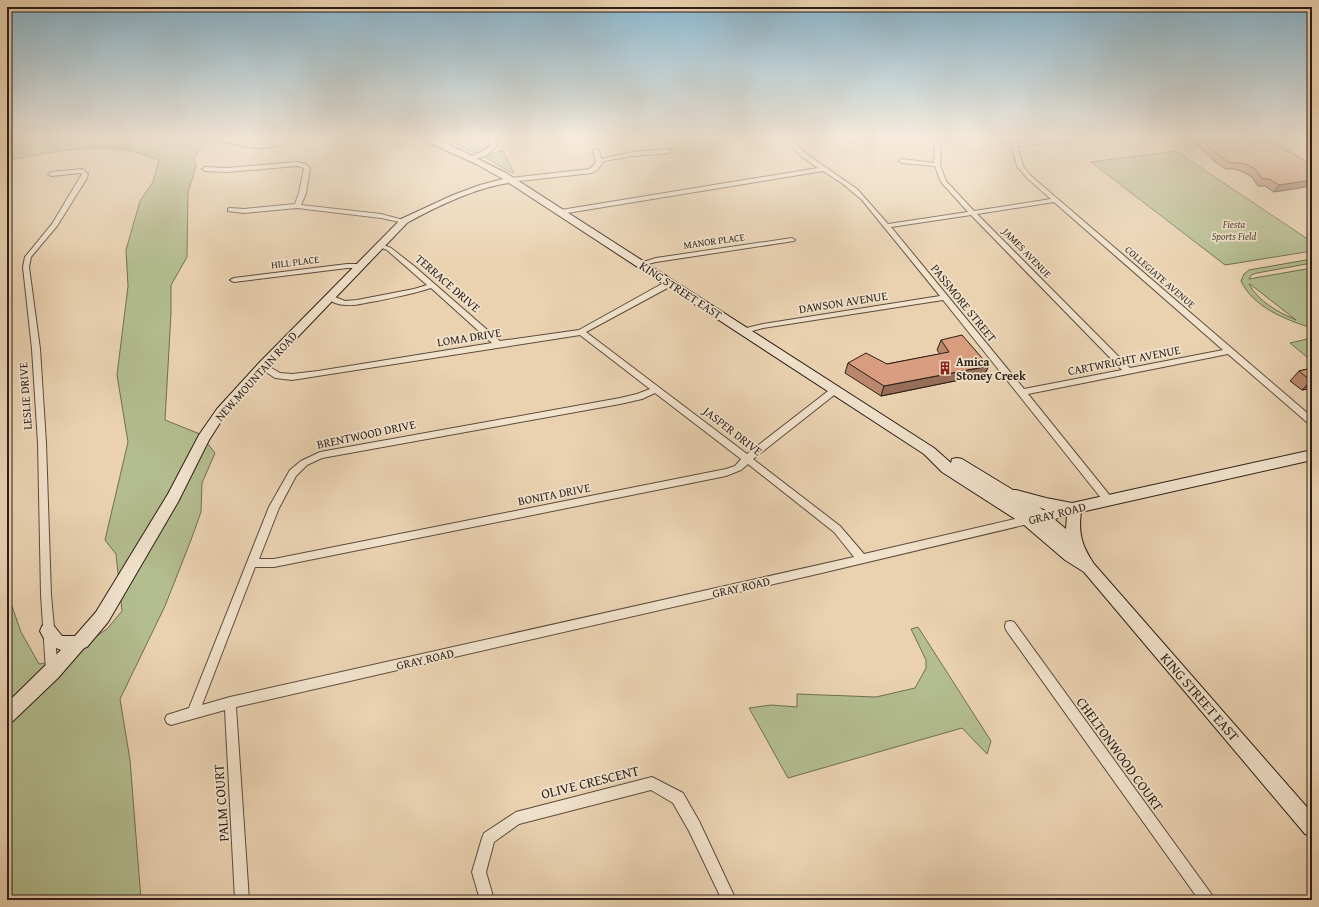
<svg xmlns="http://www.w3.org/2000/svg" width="1319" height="907" font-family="'Gentium Book Plus',serif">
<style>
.green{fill:#b3bd8f;stroke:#706e53;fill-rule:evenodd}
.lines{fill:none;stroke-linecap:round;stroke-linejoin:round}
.stream{stroke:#6d7a6f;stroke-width:2}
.minor-casing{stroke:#5c4b3e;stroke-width:2}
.secondary-casing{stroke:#2c1e17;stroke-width:2}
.minor{fill:#f1e2cc;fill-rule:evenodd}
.secondary{fill:#f1e2cc;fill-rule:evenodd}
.wall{fill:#ba876c;stroke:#2c1e17}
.shaded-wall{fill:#976e58;stroke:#2c1e17}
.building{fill:#d89d7e;stroke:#2c1e17}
.labels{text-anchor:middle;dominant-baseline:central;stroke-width:3.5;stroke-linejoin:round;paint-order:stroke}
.far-park-label{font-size:10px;font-style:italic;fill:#544e3b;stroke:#f1e2cc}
.far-street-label{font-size:10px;fill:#2c1e17;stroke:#f1e2cc}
.street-label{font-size:12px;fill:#2c1e17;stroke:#f1e2cc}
.poi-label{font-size:12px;font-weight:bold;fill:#2c1e17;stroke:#f1e2cc;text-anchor:start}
.near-street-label{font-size:14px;fill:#2c1e17;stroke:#f1e2cc}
</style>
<rect width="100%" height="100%" fill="#ead2b1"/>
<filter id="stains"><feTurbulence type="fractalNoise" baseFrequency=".005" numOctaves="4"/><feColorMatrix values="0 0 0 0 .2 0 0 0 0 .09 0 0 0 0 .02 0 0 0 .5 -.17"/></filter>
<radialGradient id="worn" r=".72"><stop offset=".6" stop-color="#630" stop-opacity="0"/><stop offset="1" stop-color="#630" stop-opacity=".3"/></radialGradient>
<path class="green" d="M7 137H228L204 142 194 158 196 166 188 192 187 257 171 285V313L165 420 200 434 215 453 202 483 201 512 191 540 165 606 120 699 130 760 141 900H7V592L21 632 39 664 59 661 107 629 122 611 116 554 105 540 128 442 117 375 128 286 126 250 140 201 153 182 159 160C147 156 133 151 120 149 89 144 39 154 7 161Z
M463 137H484L488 147 474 153 451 141Z
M503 151 514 173 508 171 485 157 493 153Z
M1176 151 1312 242V251L1225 265 1091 162Z
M1312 259V263L1257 273 1251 275 1249 279 1312 268V323L1309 324 1312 325V328C1286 320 1253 307 1241 281L1244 274 1249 270ZM1249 284H1250L1296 320C1278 312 1259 302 1249 284Z
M1312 338V361L1290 343Z
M918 627 991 741 987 754 962 728 788 778 749 708 771 705 797 707V694L876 697 915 688 926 668V660L911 629Z"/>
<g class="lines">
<path class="stream" d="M62 137H95
M195 137C233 142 263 160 299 137
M380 137H393"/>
<g class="minor-casing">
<path id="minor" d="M487 137H493L497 145C491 154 479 160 469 159V157C477 154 485 152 491 145Z
M783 137H789L805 153 857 189 888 224 968 212 941 182 935 166 902 163 899 161 902 159 934 163 935 148 931 137H937L941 148 940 165 946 181 974 211 1051 199 1027 178 1017 166 1009 137H1015L1016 143 1074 137H1092L1089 139 1017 146 1023 166 1031 176 1312 417V425L1309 424 1228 354 1028 394 1111 497 1113 500 1111 503H1105L943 300 763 328 745 333H742V329L763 324 940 296 862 200 843 184 823 171 561 214 558 212 561 210 818 168 801 156ZM1054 202 1223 350 1130 368 977 214ZM971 215 1122 370 1024 389 891 227Z
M596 149 599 151 601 159 633 152 669 149 672 151 669 153 633 156 604 161 597 170 592 173 510 182 507 180 510 178 590 169 596 162 593 151Z
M297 162 306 164 310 168 306 193 301 205 381 214 407 221 404 223 381 218 297 208 244 213 228 211V209L230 208 244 209 295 204 299 193 304 168 297 166 226 172 205 171 202 169 205 167 226 168Z
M82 169 88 174 87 178 57 226 31 257 29 267 40 349 46 443 51 595 58 671 56 675 52 676 48 675 46 671 41 595 38 443 32 349 23 267 25 257 52 224 82 174 81 173 51 176 48 174 51 172Z
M792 238 795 240 794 241 656 262 640 266 637 264 656 258Z
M379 243 391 248 414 266 500 341 579 330 667 281H673V285L586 332 747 454 832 388H838L839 390 838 392 753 459 840 526 864 554 1028 516 1031 517 1033 520 1031 523 1028 524 813 575 236 707 249 900H235L225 710 171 725 167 723 165 719 167 715 189 708 269 507 290 470 301 461 320 452 620 398 637 394 650 389 580 335 292 380 275 378 260 368 259 366 260 364 263 363 280 373 292 374 318 371 492 343 431 288C413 294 395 297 377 301 367 302 356 306 346 305 339 305 331 302 326 297L330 295 345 301 357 300 414 289 427 285 387 250 377 246V244ZM655 393 741 459 735 466 726 469 274 559H259L279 508 296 476 307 465 322 458 620 404 642 399ZM748 464 834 532 854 557 230 697 202 705 255 567H274L726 476 741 470Z
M347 264H359L362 266 359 268H347L234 282 230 280 234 278Z
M1010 621 1014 622 1212 895 1214 900H1199L1006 630 1005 626 1006 622Z
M652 777 683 793 699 821 736 900H722L689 831 673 803 651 790 519 824 494 842 486 872 494 900H480L472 872 482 838 484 833 516 812Z"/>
</g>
<g class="secondary-casing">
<path id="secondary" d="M425 137H434L506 173 934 448 951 463 952 459 957 458 962 459 1013 490H1016L1046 498 1072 503 1312 450V460L1081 512C1078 534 1082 546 1094 564L1312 813V836L1305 834 1084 572 1065 560 1023 524 942 472 924 454 509 183C478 187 435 207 407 223L267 369 225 415 209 440 178 502 108 622 87 647 84 648 58 678 13 721 7 723V703L61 650C50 646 45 642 40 631L42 626 48 624 54 626 62 636H75L96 612 168 494 199 435 217 409 259 363 401 219 453 195 480 185 503 179 476 164 430 143ZM1039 507 1046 510H1043ZM1067 516 1066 529 1054 519Z"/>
</g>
<use href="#minor" class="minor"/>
<use href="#secondary" class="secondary"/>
</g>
<path class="wall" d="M1201 139 1312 165 1274 192 1265 186H1258L1252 177 1243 172 1235 169H1226L1214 161 1197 145Z
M941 340 989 366 984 375 881 396 845 373 848 363 887 364 940 354 937 350Z
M1312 368V388L1302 390 1290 381 1299 371Z"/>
<path class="shaded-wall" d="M1312 180V186L1274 192 1279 185Z
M989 366 984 375 881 396 884 386Z
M1311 381H1312V388L1302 390Z"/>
<path class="building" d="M1216 137H1264L1312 165V180L1279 185 1269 179H1262L1256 170 1248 165 1240 163H1230L1218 155 1201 139Z
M962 335 989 366 884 386 848 363 866 353 887 364 949 352 941 340Z
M1312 368V381H1311L1299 371Z"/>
<linearGradient id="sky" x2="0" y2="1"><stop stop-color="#88b6cf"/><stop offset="0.52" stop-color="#f6ebdc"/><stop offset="1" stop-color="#f6ebdc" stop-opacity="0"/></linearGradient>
<rect width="1319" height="264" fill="url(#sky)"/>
<defs>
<g id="building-bare" transform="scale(1.08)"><path d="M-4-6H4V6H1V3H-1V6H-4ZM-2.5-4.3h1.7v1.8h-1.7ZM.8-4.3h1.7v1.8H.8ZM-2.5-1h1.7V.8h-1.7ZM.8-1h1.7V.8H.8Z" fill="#8f2418" stroke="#f1e2cc" stroke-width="2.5" paint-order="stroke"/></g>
</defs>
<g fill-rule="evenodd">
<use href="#building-bare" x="945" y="368"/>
</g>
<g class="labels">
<g class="far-park-label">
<text x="1234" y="224">Fiesta<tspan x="1234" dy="12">Sports Field</tspan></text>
</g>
<g class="far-street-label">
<text transform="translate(714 241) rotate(-8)">MANOR PLACE</text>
<text transform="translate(1027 253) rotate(46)">JAMES AVENUE</text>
<text transform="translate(295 262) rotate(-7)">HILL PLACE</text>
<text transform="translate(1160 277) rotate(41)">COLLEGIATE AVENUE</text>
</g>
<g class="street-label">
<text transform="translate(448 283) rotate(41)">TERRACE DRIVE</text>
<text transform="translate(681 290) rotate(33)">KING STREET EAST</text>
<text transform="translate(843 302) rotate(-9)">DAWSON AVENUE</text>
<text transform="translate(964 303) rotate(51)">PASSMORE STREET</text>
<text transform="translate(469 337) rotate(-9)">LOMA DRIVE</text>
<text transform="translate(1124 360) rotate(-11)">CARTWRIGHT AVENUE</text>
<text transform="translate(256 376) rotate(-48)">NEW MOUNTAIN ROAD</text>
<text transform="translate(25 396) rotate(-94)">LESLIE DRIVE</text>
<text transform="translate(733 431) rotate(38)">JASPER DRIVE</text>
<text transform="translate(366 434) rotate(-12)">BRENTWOOD DRIVE</text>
<text transform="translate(554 494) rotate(-11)">BONITA DRIVE</text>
<text transform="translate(1057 513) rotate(-14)">GRAY ROAD</text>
<text transform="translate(741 587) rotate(-13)">GRAY ROAD</text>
<text transform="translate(425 659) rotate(-13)">GRAY ROAD</text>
</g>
<g class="poi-label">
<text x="956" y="361">Amica<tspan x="956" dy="14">Stoney Creek</tspan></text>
</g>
<g class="near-street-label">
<text transform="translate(1200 697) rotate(49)">KING STREET EAST</text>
<text transform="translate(1120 754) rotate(54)">CHELTONWOOD COURT</text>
<text transform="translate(590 782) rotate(-14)">OLIVE CRESCENT</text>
<text transform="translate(221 803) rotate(-94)">PALM COURT</text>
</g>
</g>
<rect width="1319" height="907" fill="none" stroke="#ead2b1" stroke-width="24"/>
<rect x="8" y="8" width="1303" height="891" fill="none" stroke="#2c1e17" stroke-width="2"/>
<rect x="12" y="12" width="1295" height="883" fill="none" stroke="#2c1e17"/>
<rect width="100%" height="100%" filter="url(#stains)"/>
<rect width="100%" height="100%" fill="url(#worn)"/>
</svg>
